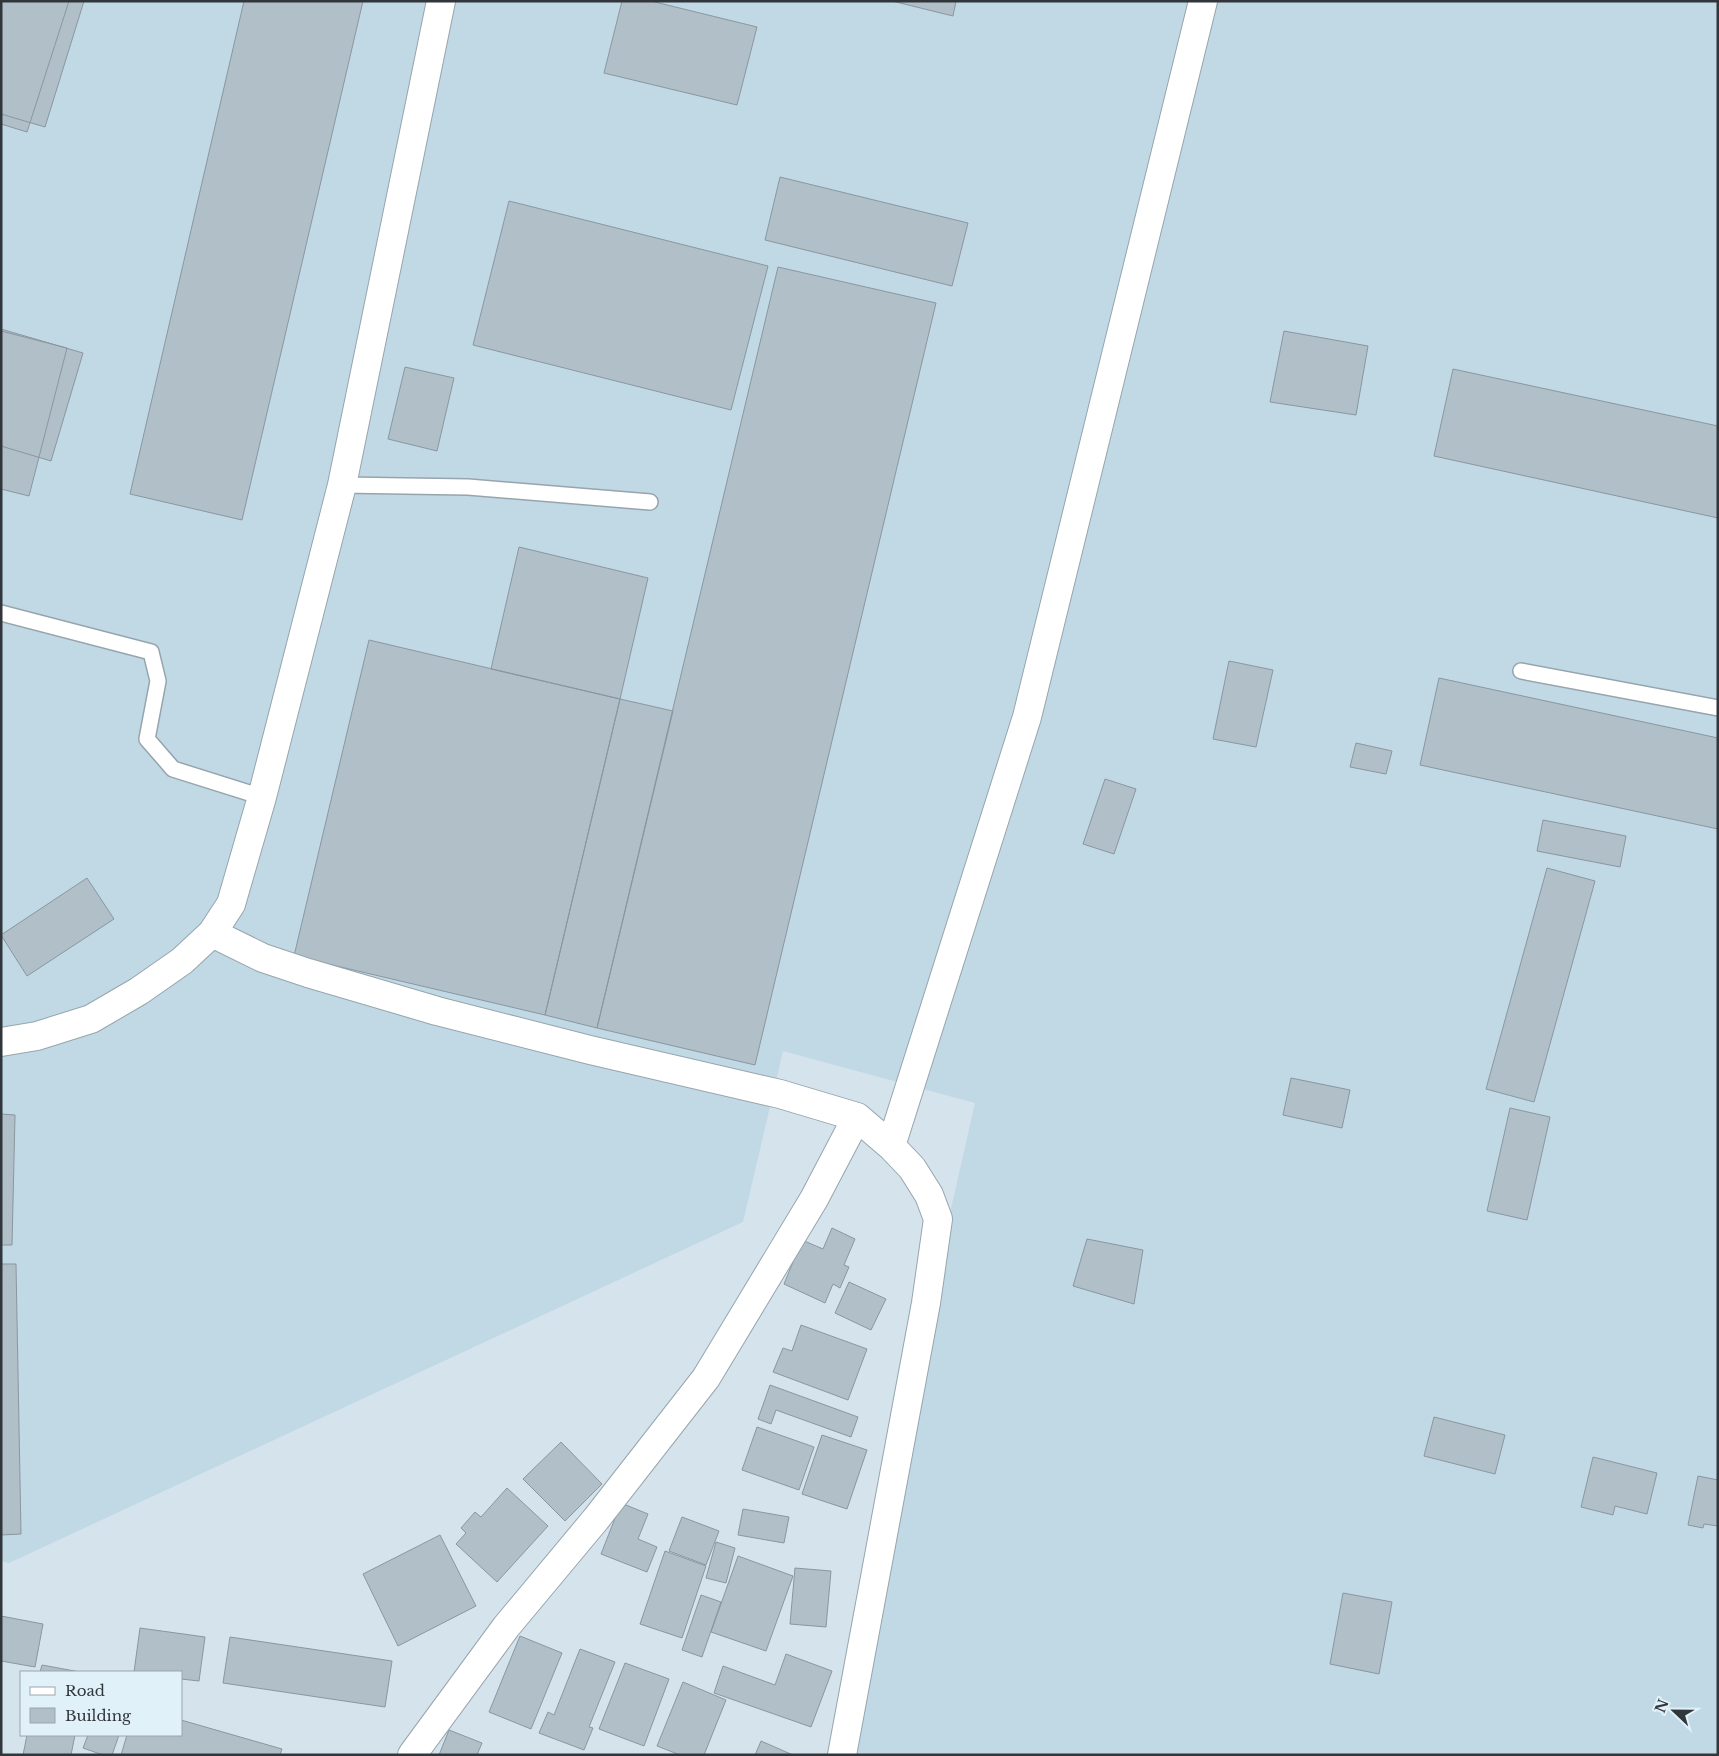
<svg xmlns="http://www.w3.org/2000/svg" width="1719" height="1756" font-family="'Libre Baskerville',serif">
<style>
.built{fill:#c1d8e5}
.building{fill:#b0bfc8;stroke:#8997a0}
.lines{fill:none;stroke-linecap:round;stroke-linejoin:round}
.service-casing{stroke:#96a5ad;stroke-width:18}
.minor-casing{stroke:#96a5ad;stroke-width:30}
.service{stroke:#fff;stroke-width:15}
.minor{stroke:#fff;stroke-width:28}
</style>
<rect width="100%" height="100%" fill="#d4e3ec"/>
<path class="built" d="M1 1H1718V1755H827L975 1103 783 1051 743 1222 9 1563 1 1561Z"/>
<path class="building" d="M1 1H84L45 127 1 114Z
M1 1H69L27 132 1 124Z
M244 1H363L242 520 130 494Z
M622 1H651L757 27 737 105 604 73Z
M892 1H956L953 16Z
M780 177 968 223 952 286 765 240Z
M509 201 768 266 731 410 473 345Z
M778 267 936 303 755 1065 597 1028Z
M1 329 83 353 51 461 1 446Z
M1 331 67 348 29 496 1 489Z
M1284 331 1368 346 1356 415 1270 402Z
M405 367 454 378 437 451 388 439Z
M1453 369 1718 426V518L1434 456Z
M519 547 648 578 620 699 491 669Z
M369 640 620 699 545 1015 294 956Z
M1229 661 1273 670 1256 747 1213 739Z
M1439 678 1718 738V829L1420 765Z
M620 699 673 711 597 1028 545 1015Z
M1356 743 1392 751 1386 774 1350 767Z
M1105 779 1136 789 1114 854 1083 844Z
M1543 820 1626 836 1620 867 1537 851Z
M1547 868 1595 881 1534 1102 1486 1089Z
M87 878 114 919 27 976 1 935Z
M1291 1078 1350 1090 1342 1128 1283 1115Z
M1510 1108 1550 1117 1527 1220 1487 1211Z
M1 1114 15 1115 12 1245H1Z
M832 1228 855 1239 844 1265 849 1267 840 1288 833 1284 825 1303 784 1284 802 1240 823 1249Z
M1087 1239 1143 1250 1134 1304 1073 1286Z
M1 1264H16L21 1534 1 1535Z
M849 1282 886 1299 871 1330 835 1313Z
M801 1325 867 1349 848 1400 773 1372 783 1348 792 1351Z
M770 1385 858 1417 851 1437 776 1410 771 1424 758 1419Z
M1434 1417 1505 1435 1495 1474 1424 1456Z
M757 1427 814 1447 799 1490 742 1470Z
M822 1435 867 1450 847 1509 802 1494Z
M561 1442 602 1484 565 1521 523 1479Z
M1593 1457 1657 1473 1647 1514 1615 1506 1613 1515 1581 1507Z
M1698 1476 1718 1480V1526L1704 1524 1703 1528 1688 1525Z
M507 1488 548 1526 497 1582 456 1544 466 1533 461 1528 475 1512 481 1517Z
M621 1503 648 1514 638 1539 657 1547 647 1572 601 1554Z
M743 1509 789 1517 784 1543 738 1535Z
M682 1517 719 1531 706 1565 669 1551Z
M440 1535 476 1606 398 1646 363 1574Z
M716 1542 735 1548 726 1583 706 1578Z
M665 1551 706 1566 682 1638 640 1624Z
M738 1556 793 1576 766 1651 711 1632Z
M795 1568 831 1571 826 1627 790 1624Z
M1343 1593 1392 1602 1379 1674 1330 1664Z
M701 1595 721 1602 702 1657 682 1650Z
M1 1616 43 1624 35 1667 1 1661Z
M140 1628 205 1637 199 1681 181 1679V1672H134Z
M520 1636 562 1653 531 1729 489 1712Z
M230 1637 392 1661 385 1707 223 1683Z
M580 1649 615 1662 589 1727 593 1728 584 1750 539 1733 548 1712 554 1715Z
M786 1654 832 1671 811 1727 714 1693 723 1666 775 1685Z
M625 1663 669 1679 644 1746 599 1729Z
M42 1665 80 1672H40Z
M683 1682 726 1700 704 1755H680L657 1746Z
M181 1720 282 1749 280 1755H121L127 1735H181Z
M449 1730 482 1743 477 1755H439Z
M27 1735H75L71 1755H23Z
M88 1735H119L112 1755H103L83 1748Z
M761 1741 793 1755H755Z"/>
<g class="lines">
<g class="service-casing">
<path id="service" d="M342 485 468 487 650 502
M1 613 151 652 158 681 147 739 173 769 262 797
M1521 671 1718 708"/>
</g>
<g class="minor-casing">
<path id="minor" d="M212 933 263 958 308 973 437 1011 590 1050 780 1094 857 1117 891 1146 912 1168 929 1195 938 1219 926 1303 842 1755
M1 1042 37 1036 91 1019 139 991 182 961 212 933 231 904 262 797 342 485 441 1
M891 1146 1027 717 1203 1
M412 1755 506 1627 596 1519 706 1378 814 1199 857 1117"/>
</g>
<use href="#service" class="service"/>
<use href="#minor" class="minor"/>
</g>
<rect width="1719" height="1756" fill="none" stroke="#30363a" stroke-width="5"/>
<rect x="20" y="1671" width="162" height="65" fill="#e1f1fa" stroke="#9aa6ad"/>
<rect x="30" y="1687" width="25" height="8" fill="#ffffff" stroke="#9aa6ad"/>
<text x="65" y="1696" font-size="15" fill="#30363a">Road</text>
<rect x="30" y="1708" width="25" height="15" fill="#b0bfc8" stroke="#9aa6ad"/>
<text x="65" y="1721" font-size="15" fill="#30363a">Building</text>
<g transform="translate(1674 1711) rotate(292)" stroke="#e1f1fa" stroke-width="4" paint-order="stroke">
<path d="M0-4L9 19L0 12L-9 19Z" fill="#30363a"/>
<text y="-8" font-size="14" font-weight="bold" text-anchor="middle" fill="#30363a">N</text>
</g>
</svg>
